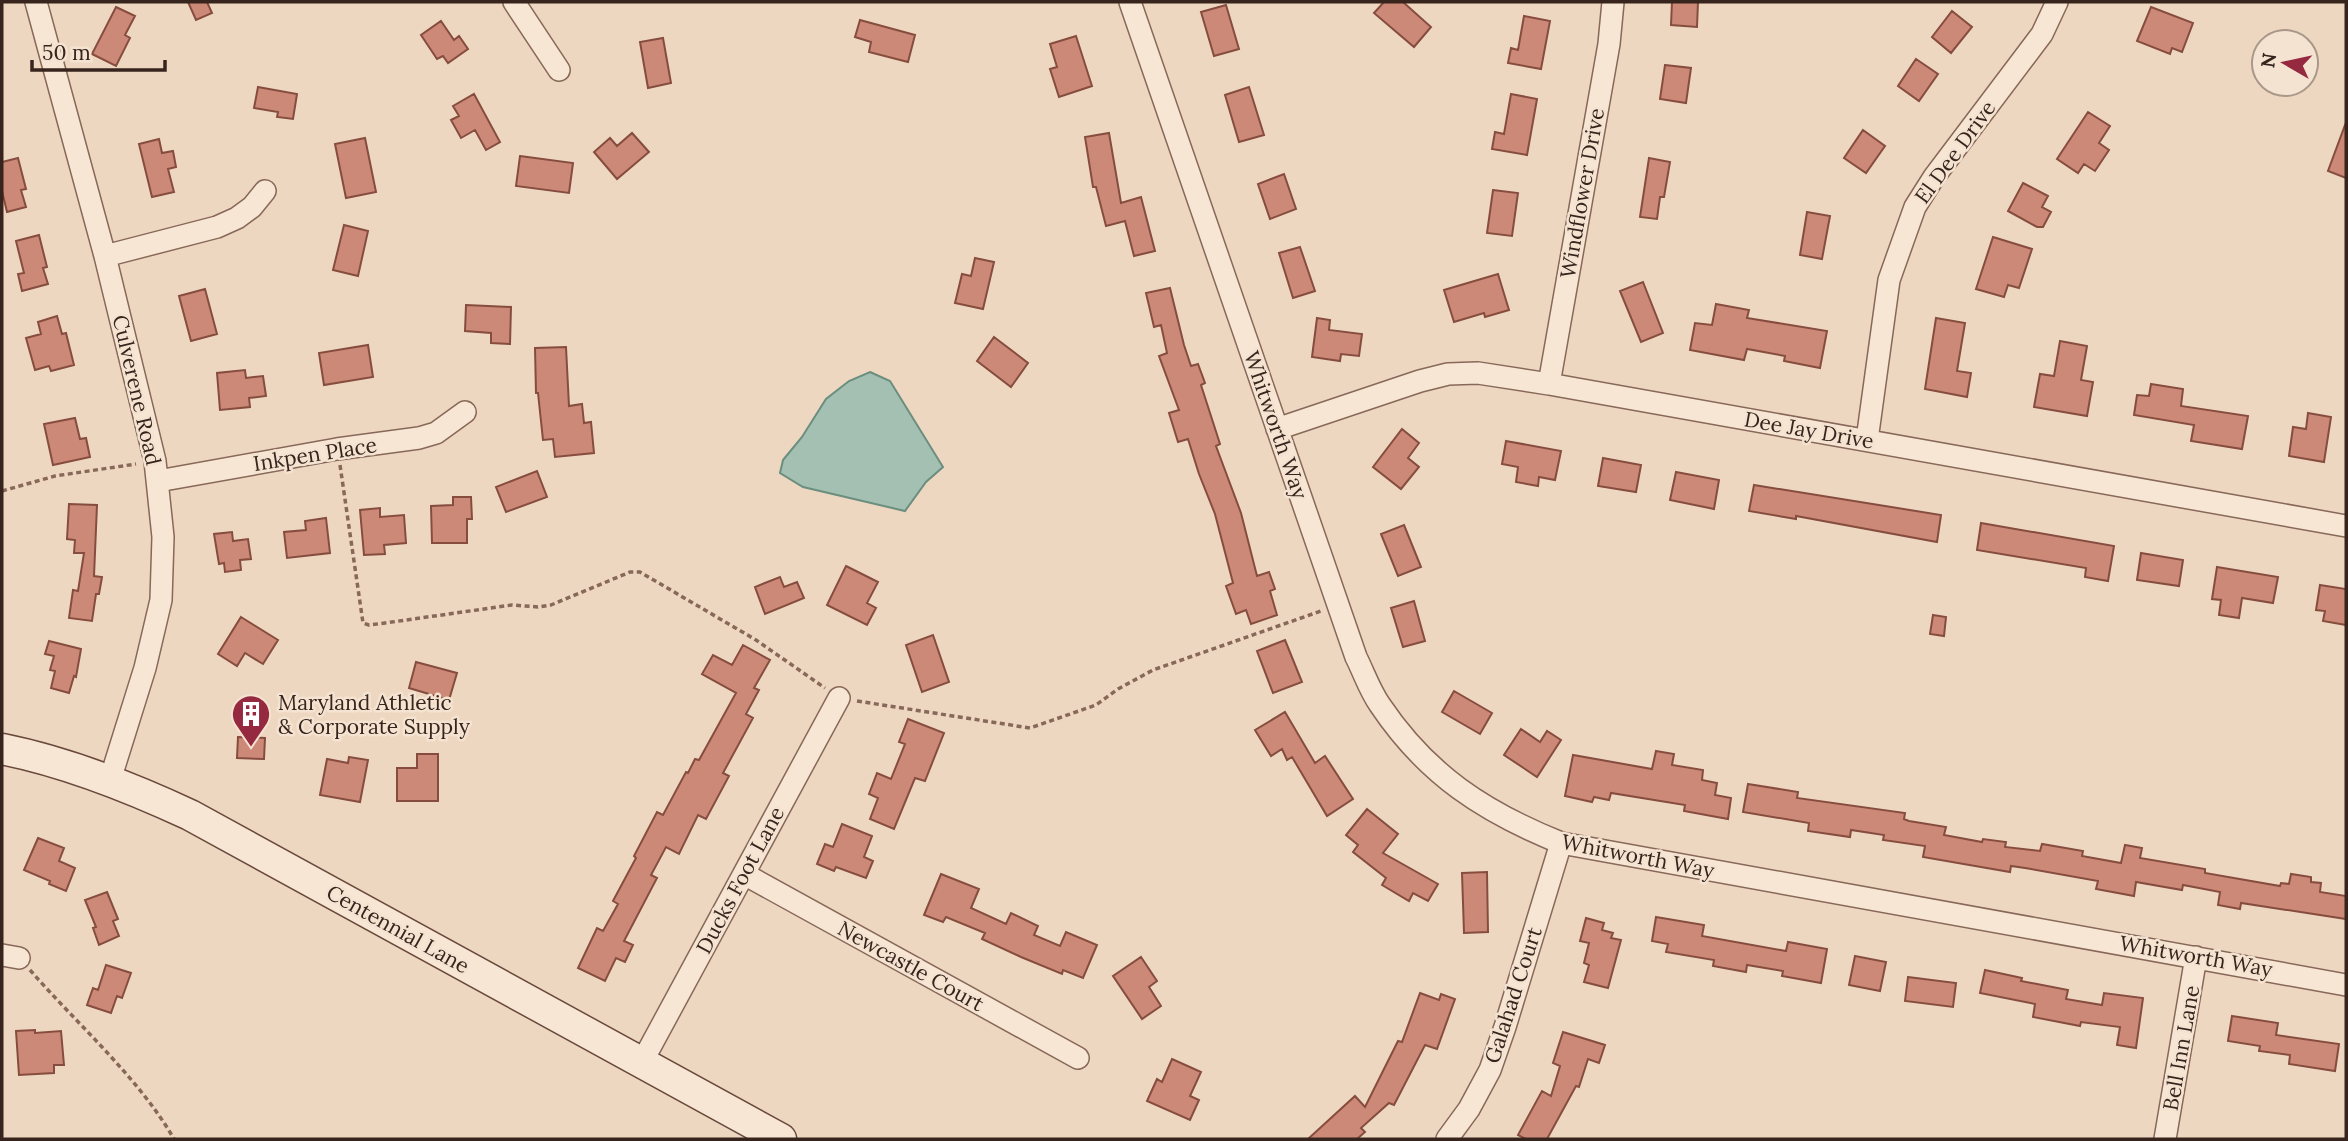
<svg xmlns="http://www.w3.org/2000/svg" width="2348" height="1141" font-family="Lora,serif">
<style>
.water{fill:#a4c0b2;stroke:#6b8e7e;stroke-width:2}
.building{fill:#cc8977;stroke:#864d3f;stroke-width:2}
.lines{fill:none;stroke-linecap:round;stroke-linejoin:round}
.street-casing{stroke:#876859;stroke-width:24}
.secondary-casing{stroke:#69493c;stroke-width:33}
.path{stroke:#876859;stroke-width:3.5;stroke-dasharray:5 3.5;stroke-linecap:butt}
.street{stroke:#f8e6d4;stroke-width:21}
.secondary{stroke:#f8e6d4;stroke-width:30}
.labels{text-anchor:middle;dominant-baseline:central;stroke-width:5;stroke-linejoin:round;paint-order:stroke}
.street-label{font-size:21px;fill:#37241d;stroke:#f5e3d1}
.poi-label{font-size:21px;fill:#37241d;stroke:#f5e3d1;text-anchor:start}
</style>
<rect width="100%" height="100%" fill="#eed7c1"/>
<path class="water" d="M870 372 890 381 943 467 926 482 905 511 803 487 780 473 783 460 802 437 826 399 849 381Z"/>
<path class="building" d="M188 2H207L212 13 196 20Z
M1384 2H1403L1431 27 1414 47 1374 13Z
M1672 2H1698L1697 27 1671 25Z
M1226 5 1239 49 1214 56 1201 12Z
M116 7 135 16 125 35 130 38 116 66 92 54Z
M2151 7 2193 23 2182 52 2172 48 2170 54 2137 41Z
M1952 11 1972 27 1951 53 1932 37Z
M1524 16 1550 21 1541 69 1508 63 1511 48 1518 50Z
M860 20 915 35 908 62 869 52 871 42 855 37Z
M441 21 454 40 459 36 468 49 448 63 443 56 437 59 421 35Z
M1076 36 1092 86 1059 97 1050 69 1057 67 1050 44Z
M663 38 671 83 648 88 640 42Z
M1916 59 1938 74 1919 101 1898 86Z
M1665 65 1691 68 1686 103 1660 99Z
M258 87 297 94 293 119 277 117 278 112 254 108Z
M1249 87 1264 135 1239 142 1225 95Z
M474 94 500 142 486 150 475 130 461 138 451 120 459 116 453 106Z
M1511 94 1537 99 1527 155 1492 149 1495 132 1504 134Z
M2088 112 2110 126 2099 143 2109 150 2095 171 2084 164 2078 173 2057 159Z
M2345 125 2346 126V178L2328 171Z
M1863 130 1885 146 1866 173 1844 158Z
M632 133 649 152 617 179 594 152 610 138 617 146Z
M1109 133 1121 203 1141 197 1155 251 1134 256 1125 221 1106 226 1096 187H1093L1085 137Z
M365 138 376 192 346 198 335 144Z
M159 139 162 153 173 151 176 167 168 169 174 192 152 197 139 144Z
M520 156 573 163 569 193 516 186Z
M18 158 26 189 21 190 26 207 7 212 2 191V162Z
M1649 158 1670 162 1664 197H1660L1657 219 1640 217Z
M1284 174 1296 209 1270 219 1258 184Z
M2023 183 2048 196 2042 207 2051 212 2043 227H2037L2008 211Z
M1493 190 1518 193 1512 236 1487 233Z
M1807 212 1830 216 1822 259 1800 255Z
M344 225 368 231 358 276 333 270Z
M39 235 47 267 43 268 48 284 22 291 18 274 24 273 16 241Z
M1993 237 2032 249 2019 288 2008 285 2004 297 1976 289Z
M1300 247 1315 291 1293 298 1279 253Z
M975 258 994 262 983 309 955 303 962 274 971 276Z
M1498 274 1509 310 1485 317 1484 313 1454 322 1444 290Z
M1643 282 1663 333 1641 342 1620 291Z
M1170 288 1184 345 1191 366 1198 364 1205 383 1201 385 1220 444 1216 446 1241 513 1257 576 1269 572 1275 589 1270 591 1277 615 1251 624 1246 610 1236 614 1226 586 1233 583 1215 514 1199 474 1188 439 1178 442 1169 413 1179 410 1159 356 1167 353 1161 325 1154 327 1146 293Z
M205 289 217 334 191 341 179 296Z
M1716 304 1749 310 1747 318 1827 331 1820 368 1784 361 1785 356 1747 349 1744 360 1690 350 1695 323 1712 325Z
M466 305 511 307 510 344 491 343V333L465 331Z
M57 316 62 334 66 333 74 365 51 371 49 366 35 370 26 338 41 334 38 322Z
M1317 318 1330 320 1329 330 1362 334 1359 356 1341 354 1340 361 1312 357Z
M1936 318 1965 323 1957 371 1971 373 1967 397 1925 389Z
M994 337 1028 363 1011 387 977 361Z
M2060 341 2087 346 2081 380 2093 382 2087 416 2034 407 2040 374 2054 376Z
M368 345 373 377 324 385 319 353Z
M566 347 569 406 582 404 584 423 591 422 594 453 555 457 553 439 543 440 538 393H536L535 348Z
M245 370 246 378 263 376 266 396 249 398 250 407 220 410 217 373Z
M2151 384 2183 389 2181 406 2248 416 2242 449 2191 441 2194 425 2134 415 2137 395 2149 396Z
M2308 413 2331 417 2324 462 2289 456 2293 427 2306 429Z
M75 418 80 439 86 438 90 457 53 465 44 424Z
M1402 429 1419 443 1408 458 1419 467 1401 489 1373 467Z
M1506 441 1561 451 1555 480 1539 477 1538 486 1516 482 1518 467 1502 464Z
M1603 458 1641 465 1636 492 1598 486Z
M537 471 547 497 506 512 496 487Z
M1676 472 1719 480 1714 509 1670 500Z
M1754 485 1941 515 1937 542 1796 516V519L1749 511Z
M453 497H471L472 519H467V543H432L431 506 453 505Z
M69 504 97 505 94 576 102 577 99 594H96L92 621 69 618 73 590 78 591 84 553H74L75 540 67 539Z
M380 508V517L404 515 406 543 384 545 385 554 364 555 360 510Z
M326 518 330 553 287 558 284 532 306 530 305 521Z
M1981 523 2114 546 2108 581 2085 577 2086 568 1977 550Z
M1404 525 1421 567 1398 576 1381 534Z
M232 532 233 541 248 539 251 559 240 560 241 570 225 572 224 563 219 564 214 534Z
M2141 553 2183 560 2179 586 2137 580Z
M846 566 878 582 867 603 876 608 867 625 827 605Z
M2217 567 2278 577 2273 603 2242 598 2239 618 2219 615 2221 600 2212 599Z
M780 577 784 587 797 582 804 598 765 614 755 587Z
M2320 585 2346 589V625L2323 621 2325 611 2316 610Z
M1414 601 1425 641 1403 647 1391 608Z
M1933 615 1946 617 1944 636 1930 634Z
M241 617 278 640 263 664 245 653 237 666 218 654Z
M933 635 949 682 922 692 906 645Z
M1285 640 1302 682 1273 693 1257 651Z
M49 641 81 649 76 677 74 676 69 693 51 688 55 671 50 670 54 656 45 654Z
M743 645 770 660 754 688 759 690 746 714 753 718 723 773 729 776 706 819 698 815 679 854 666 847 651 875 657 878 624 941 633 945 625 962 616 958 605 981 578 968 597 928 603 931 618 904 613 901 636 858 634 856 657 812 663 815 686 772 688 773 695 759 699 760 736 693 702 674 713 655 732 665Z
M416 662 457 673 449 700 409 688Z
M1454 691 1492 713 1480 734 1442 712Z
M1285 712 1315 763 1325 756 1353 799 1327 816 1292 757 1287 760 1282 749 1271 756 1255 730Z
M908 719 944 733 925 781 915 778 894 829 870 819 878 798 869 794 877 773 891 779 905 744 899 742Z
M1521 729 1540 742 1547 731 1561 740 1537 777 1504 755Z
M238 737 265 738 264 759 237 758Z
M1656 751 1674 754 1672 765 1703 770 1702 780 1717 783 1715 795 1731 798 1728 819 1684 811 1685 805 1611 793 1609 800 1594 797 1592 802 1565 796 1573 755 1652 769Z
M417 754H438V801H397V768H417Z
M349 757 368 760 360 802 320 795 327 759 348 763Z
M1748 784 1798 792 1797 798 1905 813 1904 819 1909 821 1946 827 1944 835 1982 842 1983 839 2006 842 2005 847 2040 851 2042 844 2083 851 2082 856 2121 863 2125 845 2142 848 2140 858 2205 869V873L2280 886 2281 883 2289 884 2291 874 2311 877V882L2321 883 2320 892 2346 896V919L2241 903 2240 909 2218 905 2220 892 2183 885 2182 890 2136 882 2134 896 2096 889 2098 881 2025 868 2011 866 2010 872 1923 857 1925 846 1883 840 1884 835 1851 830 1850 837 1808 831 1809 823 1743 812Z
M1367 809 1398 834 1383 853 1438 884 1428 901 1413 893 1409 901 1382 885 1386 878 1353 852 1358 845 1346 835Z
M842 824 872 836 864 857 873 861 866 878 836 867 834 871 817 864 825 844 833 847Z
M38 838 64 848 59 861 75 868 66 891 49 884 50 881 24 870Z
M1487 872 1488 932 1464 933 1462 873Z
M941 874 979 889 971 908 1006 924 1011 913 1038 926 1034 935 1060 946 1066 932 1097 945 1083 978 1063 970 1062 974 1021 957 982 939 985 933 946 917 943 922 924 915Z
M107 892 118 919 113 921 119 936 99 945 93 928 96 927 85 900Z
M1656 917 1704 925 1702 936 1786 951 1788 942 1827 949 1821 983 1782 976 1783 971 1747 965 1746 972 1713 966 1714 960 1666 952 1668 944 1652 941Z
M1586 918 1604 923 1602 930 1613 933 1611 938 1621 940 1608 988 1584 982 1589 965 1584 963 1589 943 1580 941Z
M1855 956 1886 962 1880 991 1849 985Z
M1141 957 1157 981 1149 987 1161 1006 1142 1019 1113 976Z
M106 965 131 973 122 998 117 996 111 1013 87 1005 93 988 98 990Z
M1985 970 2022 978 2021 981 2068 990 2066 999 2102 1005 2104 993 2143 998 2136 1048 2117 1045 2120 1027 2081 1022 2080 1026 2033 1017 2035 1004 1980 993Z
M1908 977 1956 983 1953 1007 1905 1001Z
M1420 993 1439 1000 1441 994 1455 999 1437 1049 1425 1045 1394 1105 1389 1103 1361 1128 1365 1132 1357 1139H1308L1355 1096 1365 1107 1398 1041 1402 1042Z
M2232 1016 2278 1023 2276 1035 2339 1044 2335 1071 2289 1064 2290 1055 2259 1051 2260 1046 2228 1041Z
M35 1030V1033L61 1031 64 1065H54V1073L19 1075 16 1031Z
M1563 1032 1605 1045 1599 1063 1588 1059 1579 1087 1576 1086 1547 1139H1526L1518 1135 1542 1091 1551 1096 1560 1066 1553 1063Z
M1172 1059 1201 1072 1190 1096 1199 1100 1190 1120 1147 1101 1157 1079 1162 1082Z"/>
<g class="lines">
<g class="street-casing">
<path id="street" d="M36 2 105 256 155 461 163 537 161 600 145 668 110 780
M514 2 559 70
M1130 2 1356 657C1364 673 1370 691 1380 705 1427 775 1484 812 1561 843L2346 985
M105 256 217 227 237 218 252 207 265 191
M1549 384 1609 44 1613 2
M1277 429 1420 381 1448 374 1478 373 1549 384 2346 526
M1867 440 1889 280 1915 207 1934 177 2042 34 2057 2
M158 481 337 449 419 438 436 433 465 412
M744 874 1078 1058
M2 955 19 958
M642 1062 839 698
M1447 1139 1469 1109 1490 1070 1505 1027 1561 843
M2165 1139 2196 957"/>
</g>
<g class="secondary-casing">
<path id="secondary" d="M2 749C67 762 130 787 190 815L781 1139"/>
</g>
<path class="path" d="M340 465 363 623 369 625 385 623 512 605 538 607 551 605 630 572H640L756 640 825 688
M2 491 55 476 136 464
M857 701 1030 728 1096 705 1118 689 1153 670 1321 611
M30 970C77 1024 139 1078 174 1139"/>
<use href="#street" class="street"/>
<use href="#secondary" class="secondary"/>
</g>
<defs>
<g id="building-pin" transform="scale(2.0125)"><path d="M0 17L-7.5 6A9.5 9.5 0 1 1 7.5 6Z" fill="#952940" stroke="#f5e3d1"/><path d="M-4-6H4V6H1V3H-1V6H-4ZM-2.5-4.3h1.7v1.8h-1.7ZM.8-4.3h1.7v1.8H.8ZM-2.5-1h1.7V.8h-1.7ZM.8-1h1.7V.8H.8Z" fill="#fff"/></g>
</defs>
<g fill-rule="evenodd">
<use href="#building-pin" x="251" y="714"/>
</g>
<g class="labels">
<g class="street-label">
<text transform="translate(1955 152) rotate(-54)">El Dee Drive</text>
<text transform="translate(1582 193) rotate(-80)">Windflower Drive</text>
<text transform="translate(137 390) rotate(77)">Culverene Road</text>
<text transform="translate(1276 425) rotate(71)">Whitworth Way</text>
<text transform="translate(1809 430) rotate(10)">Dee Jay Drive</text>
<text transform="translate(315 454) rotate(-9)">Inkpen Place</text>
<text transform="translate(1638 856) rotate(11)">Whitworth Way</text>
<text transform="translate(740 880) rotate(-62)">Ducks Foot Lane</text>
<text transform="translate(398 929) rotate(29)">Centennial Lane</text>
<text transform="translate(2196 956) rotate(10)">Whitworth Way</text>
<text transform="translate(911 966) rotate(29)">Newcastle Court</text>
<text transform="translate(1513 995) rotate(-72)">Galahad Court</text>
<text transform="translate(2181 1048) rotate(-80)">Bell Inn Lane</text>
</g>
<g class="poi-label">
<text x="278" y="702">Maryland Athletic<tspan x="278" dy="24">&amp; Corporate Supply</tspan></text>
</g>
</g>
<rect width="2348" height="1141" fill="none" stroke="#37241d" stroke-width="7"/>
<g transform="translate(2285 63) rotate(279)"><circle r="33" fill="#f5e3d1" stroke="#a99789" stroke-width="2"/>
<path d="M0-5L12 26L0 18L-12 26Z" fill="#952940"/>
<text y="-10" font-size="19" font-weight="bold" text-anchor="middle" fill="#37241d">N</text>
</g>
<path d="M32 60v10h133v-10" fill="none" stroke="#37241d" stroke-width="3.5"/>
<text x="42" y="60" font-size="21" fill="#37241d" stroke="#f5e3d1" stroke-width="5" paint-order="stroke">50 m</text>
</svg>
